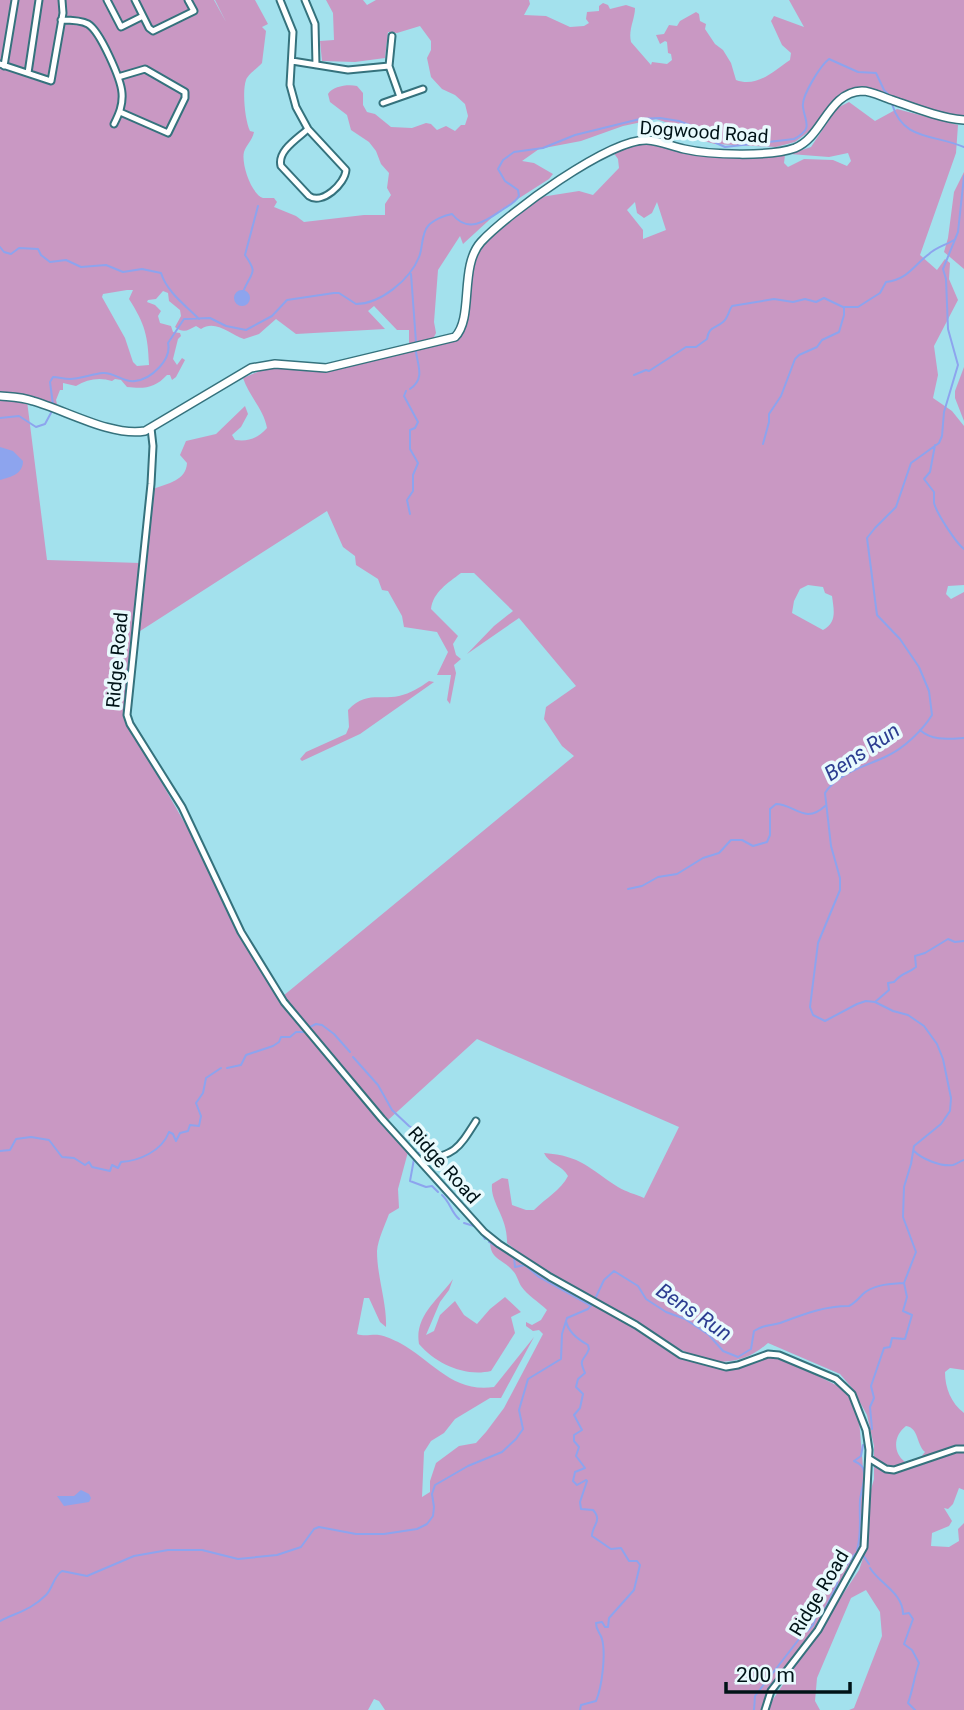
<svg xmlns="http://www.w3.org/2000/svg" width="964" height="1710" font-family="Roboto,sans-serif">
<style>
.green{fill:#c998c3;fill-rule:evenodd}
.water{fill:#8da4ee}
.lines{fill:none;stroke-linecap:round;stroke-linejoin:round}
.stream{stroke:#8da4ee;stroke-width:2}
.street-casing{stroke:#35727d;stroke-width:9}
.secondary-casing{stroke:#35727d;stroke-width:10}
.street{stroke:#fff;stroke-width:5}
.secondary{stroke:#fff;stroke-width:7}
.labels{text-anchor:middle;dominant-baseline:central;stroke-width:7;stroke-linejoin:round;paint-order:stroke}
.street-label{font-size:19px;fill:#001317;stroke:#e8fafd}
.water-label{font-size:21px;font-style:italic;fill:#2c3d91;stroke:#e8fafd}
</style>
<rect width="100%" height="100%" fill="#a3e1ed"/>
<path class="green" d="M0 0H214L226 22 215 0H255L268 24 262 27 266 31 262 63C258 68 248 74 246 80 242 91 245 121 250 131L254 132C252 141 246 145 244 152 241 163 251 194 263 198 264 198 273 198 274 198L277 202 274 207 296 216 304 222 364 215H385V204L391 195 387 188 389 173 381 164 376 151 369 142 351 130 347 115 330 102 328 94C333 86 348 84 357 86L363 93V105L367 112 375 114 391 127 412 128 426 123 431 124 437 130 446 126 455 131 461 125H465L468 116 465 104 455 95 442 89 431 77 427 58 431 50V41L420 26 397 33 388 32 385 58 355 62 322 61 320 41 334 40 333 13 326 0H363L367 5 376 0H529L530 4 524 15 546 16 570 27 584 26 589 23 586 19 587 12 599 11V6L603 3 608 5 610 9 626 5 635 8C635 19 628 30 631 42L651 65 652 62 667 64 672 60 671 54 668 53 667 42 665 41 660 44 656 35 664 34 669 25 677 26 680 21 696 12 699 14 700 21 706 24 705 29 715 44 723 50 731 63 736 80C757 88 774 71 790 60L791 53 782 45 771 21 774 16 804 27 789 0H964V118L857 89 823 115 811 130 795 142 776 147 715 144 689 137 674 125 656 119 623 126 581 141 539 149 522 161 534 163 553 174 549 179 499 211 463 244 460 236 438 270 434 322 436 333 433 339 409 347V330H397L374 306 368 311 385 329 296 334 276 319 259 334 244 339C230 334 215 319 201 329L196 326C188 330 184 334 175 327L181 316 180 310 169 301 168 293 163 291 156 299 148 300 147 302 155 305 161 311 158 316 160 323 171 326 173 332 180 333 181 336 178 339 173 359 177 365 182 358 185 360 176 377 172 380 170 375H167C155 388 145 389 127 387L121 380 115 379 112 381C100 377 87 379 76 386L63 383V390H60L56 400 58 408 0 394ZM127 290H133L129 299C145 324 148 336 149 365L137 366 133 362 125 338 102 297 103 294Z
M849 102 875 121 897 109 958 125 956 153 920 255 937 270 945 259 950 263 949 279 958 300 934 346 938 375 933 398 952 411 964 426V585L948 586 946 594 951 599 964 592V1370L950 1368 945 1372C945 1388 951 1403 964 1413V1490L959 1488 953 1504 948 1509 944 1508 952 1521 949 1526 932 1533 931 1546 949 1547 959 1541 958 1529 964 1523V1710H849L854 1708 882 1636 880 1612 866 1590 851 1598 817 1678 815 1701 820 1710H769L772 1701 859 1570 867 1547 868 1500 874 1479V1446L867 1415 852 1388 840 1374 768 1343C750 1359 729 1366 704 1359 681 1353 660 1336 639 1323 596 1298 545 1276 507 1243 508 1217 490 1203 492 1184L502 1178 508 1179 512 1205 526 1210H534C546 1198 561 1190 568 1176 562 1165 549 1164 544 1153 582 1156 588 1168 618 1187 626 1192 635 1194 644 1198L679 1127 477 1039 387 1121 283 996 574 756 562 746 544 719 546 707 576 686 519 618 467 654 494 626 513 611 474 573H461C448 583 433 592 431 609L458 636 453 644 456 655 461 659 454 665 456 673 450 704 447 700 451 675H437L448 652 437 632 404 627 402 616 388 591 382 590 378 579 356 565 355 556 343 547 327 511 137 633 153 489C168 483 186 481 187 463L180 455 186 441 216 434 245 406 248 414 241 427 232 435 235 440C249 442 258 438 267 428 264 410 249 396 243 378L267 368 276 367 325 372 457 340 462 334 471 271 478 248 541 197 579 191 593 195 619 168 618 159 613 152 638 143H653L684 152 714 154 785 155 784 163 788 167 804 159 833 160 847 166 851 161 848 153 829 157 790 154 811 147 837 108ZM635 202 637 213 644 218 652 213 657 202 666 230 643 239V230L627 210ZM808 585 823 587 825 593 832 596C834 611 837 622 823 630L792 613 794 601 800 589ZM906 1426C919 1428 916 1444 925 1452L917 1462H905C892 1452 894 1435 906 1426Z
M964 172V269L944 252 948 238 954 192Z
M964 367V421L955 398V391Z
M0 397 27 401 47 560 140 563 124 706 125 718 196 843 233 923 283 1003 408 1152 398 1189 399 1208 389 1214C385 1225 378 1239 377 1251 377 1277 387 1303 386 1327L380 1322 369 1298H364L357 1334C365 1337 371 1334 379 1335 386 1336 394 1340 400 1343 433 1361 452 1393 494 1387L534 1337 501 1398H490L455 1419 444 1433 431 1441 424 1452 422 1497 430 1492V1481L436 1463 459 1446 476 1443 486 1432 504 1408 543 1334 539 1330 533 1331 526 1326V1322L532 1325 541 1320 547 1310C539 1302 527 1295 521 1286 518 1281 517 1275 513 1271 502 1258 490 1260 490 1241L576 1296 629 1324 677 1356 734 1369 771 1357 786 1360 842 1388 853 1402 859 1419 864 1480 861 1544 854 1561 820 1623 784 1671 770 1685 761 1710H385L379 1701 374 1699 368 1710H0Z
M429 681 434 682 360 734 302 761 300 759 306 752 346 734 349 727 348 710C366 691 378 700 399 696 411 693 419 688 429 681Z
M453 1279 449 1290 440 1302 426 1335 434 1331 440 1315 455 1301 464 1315 477 1324 490 1309 505 1297 521 1312 511 1317 515 1333 491 1371C465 1377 436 1364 419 1344 414 1316 439 1299 453 1279Z"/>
<path class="water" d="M234 298a8 8 0 1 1 16 0a8 8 0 1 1-16 0Z
M0 447 13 451 23 461C23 474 11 477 0 480Z
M81 1490 89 1494 91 1498 89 1502 64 1506 57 1496H74Z"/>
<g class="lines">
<path class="stream" d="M892 104C903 141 934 134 964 147
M0 247 4 252 11 254 19 248 38 249 41 255 50 262 66 260 81 267 106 265 123 272 142 269 161 273C167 292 185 305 199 319
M411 274 416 342
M243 292C251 271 259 275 245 255L258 206
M634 375 646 370 649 371 686 347H696L707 339C709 326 715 329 723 322 728 318 729 310 732 306L774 299 793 302 805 299 816 302 824 298 843 307H858L880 293 886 282C907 280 913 266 929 254 936 247 946 245 954 240
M410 389C425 379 418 366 416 352
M406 391 404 396 418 422 415 428 410 430V449L418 463 413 475V491L407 500 410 514
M53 405 50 382 53 377C59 377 63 379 70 379 80 379 92 374 103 373 114 372 124 383 135 381 152 379 172 359 168 343L184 319 210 318 226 326 246 330 272 316 287 300 334 293H339L356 304C380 304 410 280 419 257 423 248 421 234 428 226 433 220 445 215 452 214 468 234 486 221 502 210 509 205 515 203 519 196L518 190 505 181 498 169 503 160 514 152 543 148 575 135 640 119 660 118 679 121 705 131 716 143 725 147 794 139C814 128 805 123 803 107 801 96 821 65 829 59L858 72 876 73 884 90 892 99
M0 418 19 416 36 427 45 424 52 411
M763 444 769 422V414L781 396 795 359 799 355 817 347 822 340 839 332 844 315V308
M935 445 930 472 924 479 934 492C934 492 934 503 934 503 937 514 956 543 964 549
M920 730C932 741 948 739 964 738
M628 889 642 886 658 877 677 874 703 858 719 853 731 840H742L753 846 767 842 770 835V809L776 804C794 804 805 825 825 806
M875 1002 889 990 888 983 894 982C904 971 906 975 916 967L915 956 925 953 948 939 955 942 964 941
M310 1027 316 1024 322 1025 334 1034 350 1052
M353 1057 378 1085 392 1110 409 1126 426 1136 425 1148 418 1153
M227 1068 241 1065 246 1055 273 1046 279 1042 281 1037H290L296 1032H305
M0 1151 10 1150 16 1139 31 1137 49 1140 62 1157 74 1158 85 1165 89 1162 92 1167 110 1171 112 1165 118 1168 121 1162C139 1161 162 1151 169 1132L173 1134 176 1141 180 1133 188 1131 190 1125 199 1126 201 1116 196 1103 203 1093 206 1078 221 1068
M914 1151C922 1159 941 1167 953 1165 957 1164 960 1161 964 1160
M414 1159 410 1181 426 1187 432 1186 438 1192
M442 1195C450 1202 451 1212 459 1219
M464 1223 477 1227
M480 1231 485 1239
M489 1242 514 1257 515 1267 525 1265 539 1277 591 1306
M595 1299 604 1280 614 1271 638 1286 646 1299 666 1312 685 1319 709 1335 723 1351 738 1357 751 1349 754 1331C764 1324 770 1326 780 1323 804 1314 824 1306 849 1306 855 1303 858 1299 863 1294 874 1284 891 1284 904 1283L916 1252 903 1217 904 1187 911 1164 914 1146 941 1124 950 1111 951 1098 943 1059 937 1044 924 1026 908 1015 893 1011 875 1002 866 1001 857 1004 825 1021 813 1015 810 1007 818 943 840 890V878L831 846 825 793C837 773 867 766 887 756 904 748 922 731 932 715L929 691 919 667 900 639 877 615 867 538 875 528 896 507 911 463 939 443 942 436 944 412 958 365 948 329 946 279 943 269 958 232 964 176
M566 1321C568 1332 579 1340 588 1345L589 1349C584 1362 578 1357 585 1373L578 1379 576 1387 583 1394 580 1408 574 1415 582 1430 574 1435V1441L579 1447 576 1456 585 1468 575 1472 573 1481 577 1485 586 1480 587 1481 580 1502 581 1509 593 1510C603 1521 592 1525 592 1536L611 1549 621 1548 629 1561H637L640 1565 634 1590 609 1618 608 1627H605L602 1622 596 1623C596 1631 600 1632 602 1639 606 1654 602 1687 596 1701L581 1705 580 1710
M872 1429 870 1407 874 1398 871 1386 884 1348 890 1347 892 1338 905 1339 912 1315 903 1311 907 1297 904 1283
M858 1548 869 1564
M857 1550C862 1534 859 1517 860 1500 861 1491 867 1477 863 1468 861 1464 858 1463 854 1461L861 1456 863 1445
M870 1568C880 1584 903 1593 903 1614L909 1613 913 1619 904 1644 912 1650 919 1663C914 1677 913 1690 908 1703L915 1710
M0 1621C18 1612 31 1610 46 1595 53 1588 53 1577 62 1571L87 1576 134 1556 168 1550H202L238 1559 277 1555 301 1547 314 1529 319 1527 356 1534H384L417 1529 427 1524 433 1516 434 1507 432 1494 435 1485 468 1466 502 1452 516 1439 523 1429 519 1410 528 1379 561 1359 562 1334 567 1318 588 1309 592 1304
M807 1631 813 1625 817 1613 824 1611 837 1585 838 1576 855 1554
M754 1710 755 1696 803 1634"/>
<g class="street-casing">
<path id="street" d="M107 0 121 27 143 16
M135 0 149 28 153 31 194 11 188 0
M280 0 293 32 290 85 296 107 308 129 346 170C345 184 322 205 309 196L281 166C277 151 297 139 308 129
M305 0 315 24 316 65
M61 20C70 20 81 20 88 24 100 31 121 79 122 93 123 105 119 114 114 124
M392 36 389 66 400 97
M292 61 348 70 389 66
M0 64 51 81 63 13 62 0
M4 66 15 0
M28 73 39 0
M118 77 145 69 185 92V98L168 133 120 112
M383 103 423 89
M151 428 153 446 151 484 127 715 130 724 182 807 241 932 284 1002 382 1119 484 1232 499 1244 550 1277 636 1325 681 1355 726 1367 738 1365 768 1354 779 1355 836 1379 852 1394 866 1430 869 1450 864 1547 818 1630 771 1691 765 1710
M421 1162C456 1153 457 1151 476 1121
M870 1459 886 1469 894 1470 956 1449H964"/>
</g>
<g class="secondary-casing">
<path id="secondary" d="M0 396C11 397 22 397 33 401 65 410 112 437 145 431L251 368 275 364 326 368 455 337C474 318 459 266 481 242 508 213 609 139 647 140 660 141 671 146 684 149 710 155 770 157 795 148 823 137 828 92 862 91 872 91 882 97 892 100 915 108 940 118 964 120"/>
</g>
<use href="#street" class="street"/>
<use href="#secondary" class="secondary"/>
</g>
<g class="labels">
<g class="street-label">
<text transform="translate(704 132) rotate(4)">Dogwood Road</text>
<text transform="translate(117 660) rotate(-85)">Ridge Road</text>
<text transform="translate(444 1165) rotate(48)">Ridge Road</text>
<text transform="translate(819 1593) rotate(-59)">Ridge Road</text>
</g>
<g class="water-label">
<text transform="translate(862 752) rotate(-34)">Bens Run</text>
<text transform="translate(694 1312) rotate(34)">Bens Run</text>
</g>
</g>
<path d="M726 1682v10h124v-10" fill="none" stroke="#001317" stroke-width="3.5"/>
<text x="736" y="1682" font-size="21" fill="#001317" stroke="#e8fafd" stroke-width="5" paint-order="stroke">200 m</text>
</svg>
